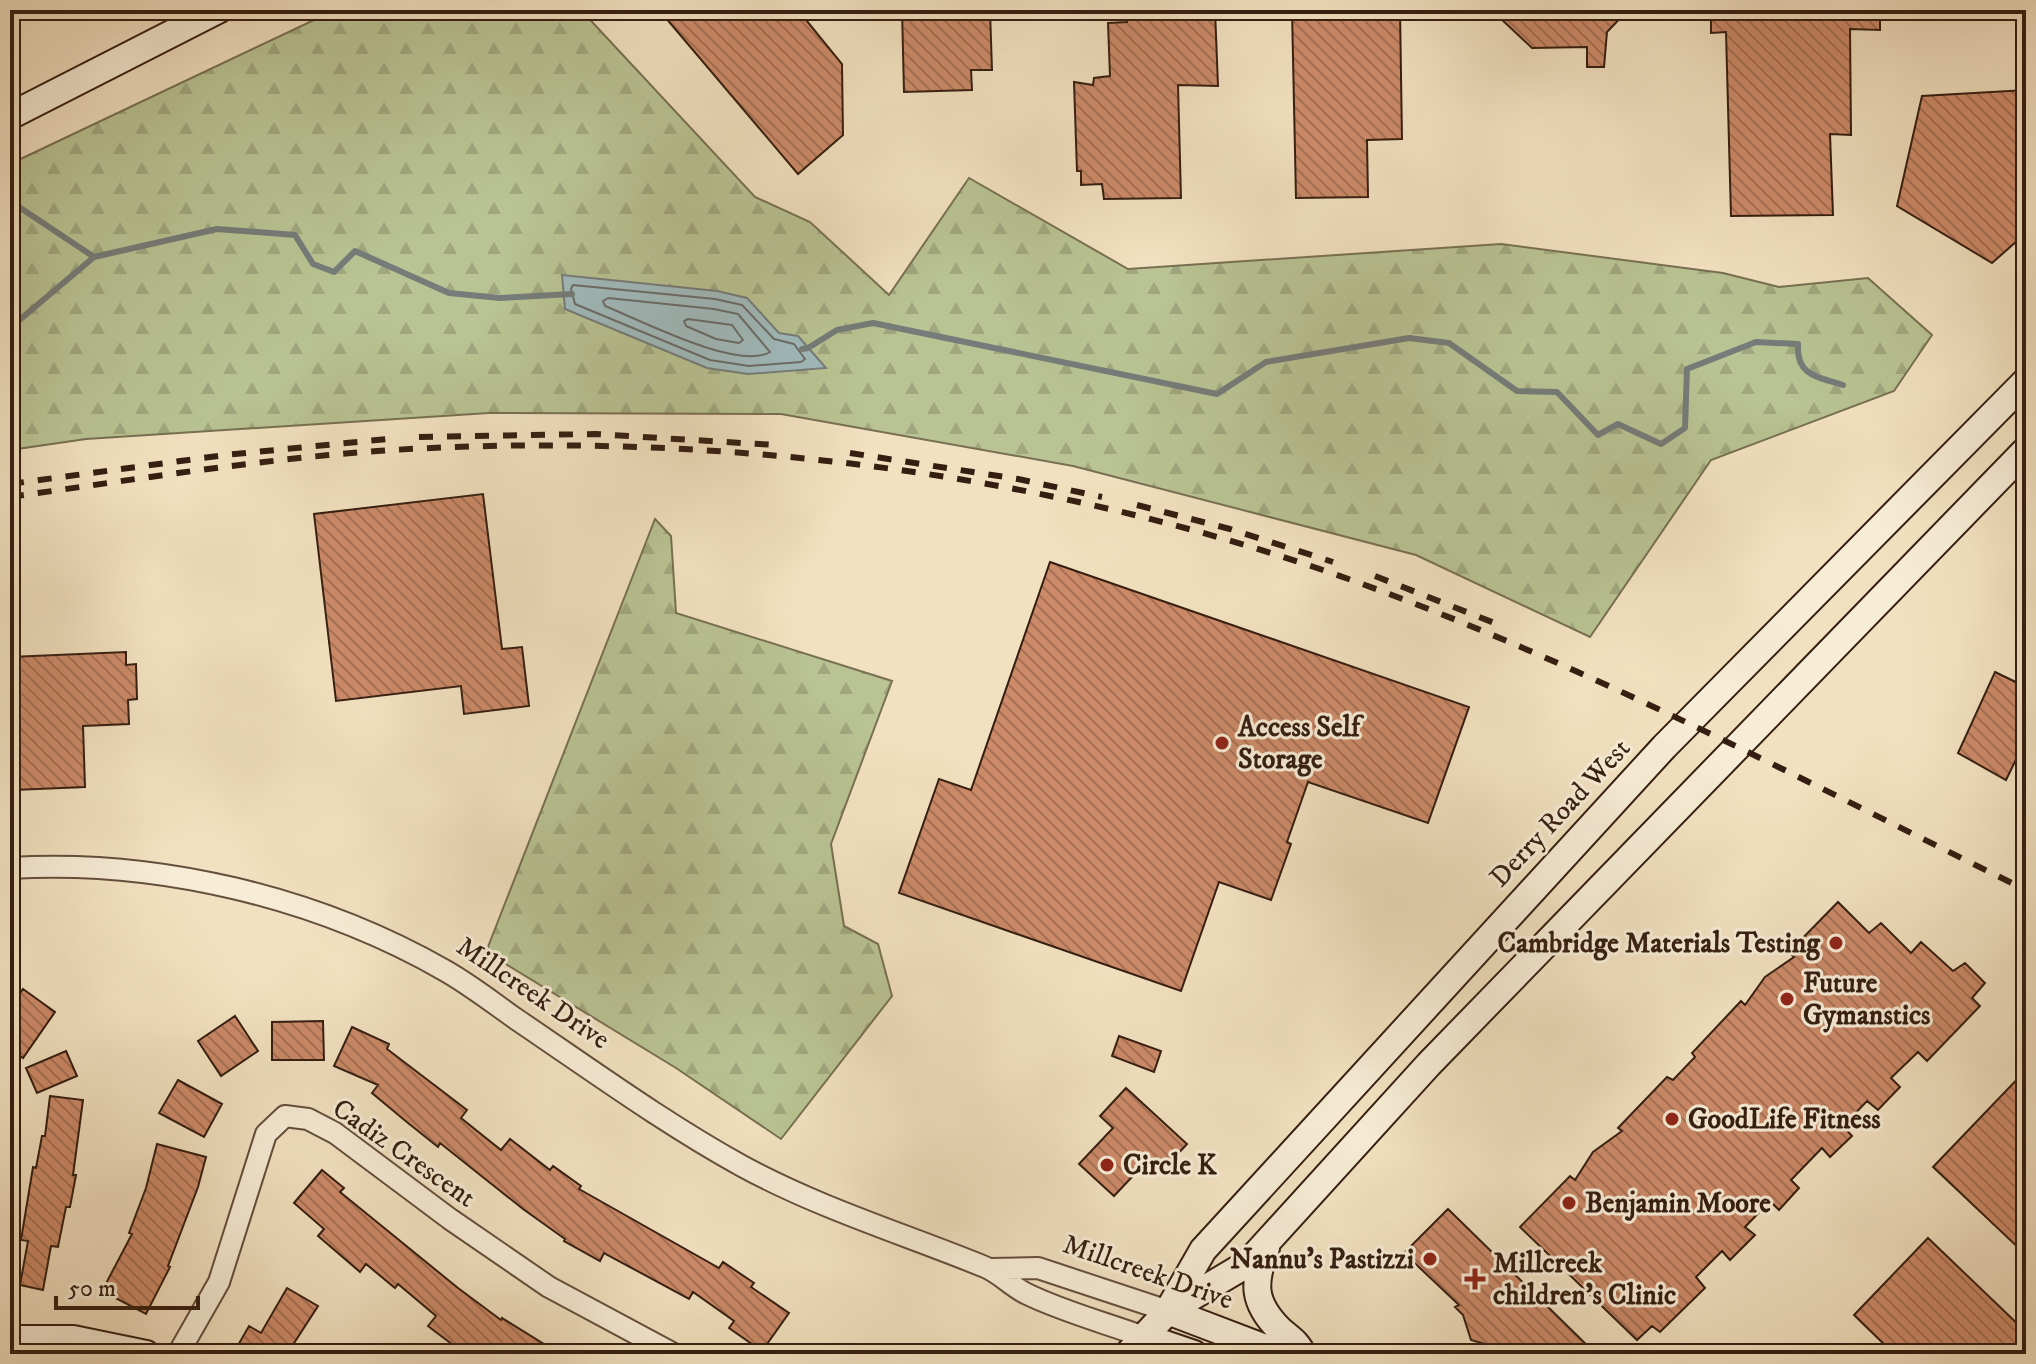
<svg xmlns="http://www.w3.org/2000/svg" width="2036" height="1364" font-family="'IM FELL DW Pica',serif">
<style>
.forest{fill:url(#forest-firs);stroke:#777052;stroke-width:2}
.water{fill:#a0bbbe;stroke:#757c79;stroke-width:2}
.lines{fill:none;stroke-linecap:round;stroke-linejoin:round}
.shore{stroke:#6a6c68;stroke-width:2}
.stream{stroke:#757c79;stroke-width:6}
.building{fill:url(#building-back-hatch);stroke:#351e11;stroke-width:2}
.street-casing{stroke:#644f3d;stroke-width:24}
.secondary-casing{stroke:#351e11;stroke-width:30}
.street{stroke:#f7ecd6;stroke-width:20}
.secondary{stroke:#f7ecd6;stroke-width:26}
.rail{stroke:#351e11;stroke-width:6;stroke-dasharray:14 14;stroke-linecap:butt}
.poi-dot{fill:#8f2418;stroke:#f7ecd6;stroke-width:3}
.labels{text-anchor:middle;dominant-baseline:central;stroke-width:6;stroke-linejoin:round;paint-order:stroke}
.poi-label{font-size:28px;font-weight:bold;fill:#351e11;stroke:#f7ecd6;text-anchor:start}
.street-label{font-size:28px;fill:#351e11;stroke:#f7ecd6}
</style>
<defs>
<pattern id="forest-firs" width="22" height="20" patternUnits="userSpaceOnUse" patternTransform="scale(2)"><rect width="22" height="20" fill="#b9c393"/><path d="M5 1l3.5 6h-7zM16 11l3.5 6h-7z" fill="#a0a77e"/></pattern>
<pattern id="building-back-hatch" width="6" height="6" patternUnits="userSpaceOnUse" patternTransform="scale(2)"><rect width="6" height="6" fill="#cc8a69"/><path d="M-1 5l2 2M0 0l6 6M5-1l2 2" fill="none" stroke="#a67055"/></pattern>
</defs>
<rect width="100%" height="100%" fill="#f2e1c0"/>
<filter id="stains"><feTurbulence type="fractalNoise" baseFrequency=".0025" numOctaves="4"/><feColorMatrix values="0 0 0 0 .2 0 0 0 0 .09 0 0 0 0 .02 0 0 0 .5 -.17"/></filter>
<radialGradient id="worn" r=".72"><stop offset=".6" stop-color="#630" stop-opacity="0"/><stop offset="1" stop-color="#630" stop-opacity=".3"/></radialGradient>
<path class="forest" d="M335 10H581L755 197 810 222 889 295 969 178 1128 269 1501 244 1723 273 1779 287 1868 278 1932 335 1894 391 1711 460 1590 637 1416 555 1073 466 781 414 489 413 86 439 10 450V164Z
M655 519 671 536 676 613 892 681 831 844 844 926 878 944 892 996 781 1139 676 1068 486 952Z"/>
<path class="water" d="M562 275 717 291 747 298 779 333 798 336 826 368 748 374 707 368 565 309Z"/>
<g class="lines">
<path class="shore" d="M573 285 715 299 742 305 774 339 794 344 805 359 801 362 749 366 710 360 575 304 571 289Z
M608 298 714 309 738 314 770 352C738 371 640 320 605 306L603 301Z
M688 319 732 325 743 340 739 343 716 339 686 326 684 321Z"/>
<path class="stream" d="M10 201 94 257
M10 328 94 257 217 229 295 235 313 264 334 272 355 251 449 293 500 298 572 294
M802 349 808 348 837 330 873 323 1217 394 1266 362 1409 338 1449 343 1517 391 1557 392 1598 435 1618 424 1661 444 1685 428 1687 369 1756 342 1798 344C1796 376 1818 377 1843 385"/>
</g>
<path class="building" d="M659 10H798L842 64 843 135 798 174Z
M902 10H990L992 70H971L972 90 904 92Z
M1127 10H1215L1218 86 1178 85 1181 198 1104 199 1102 184 1081 185V171H1077L1074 82 1093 85 1094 78 1110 76 1108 23 1127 22Z
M1292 10H1400L1402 139 1367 140 1368 197 1296 198Z
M1508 10H1628L1607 32 1604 67H1587V47L1532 48 1500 18Z
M1711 10H1880V30L1850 29 1851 135 1830 134 1833 215 1731 216 1726 32 1711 33Z
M2026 90V233L1992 263 1897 206 1922 96Z
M483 494 502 649 522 647 529 706 464 714 461 686 336 701 314 514Z
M1050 562 1469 707 1428 823 1308 782 1287 842 1291 844 1271 900 1219 882 1181 991 899 893 939 779 971 790Z
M126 652V665L136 664 137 699 128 700 129 724 83 726 85 787 14 790 10 729V657Z
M1995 672 2026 687V739L2006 780 1958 753Z
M1838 902 1869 933 1881 923 1911 953 1921 942 1953 971 1965 963 1985 983 1972 998 1980 1006 1927 1061 1918 1052 1891 1078 1900 1087 1878 1110 1867 1101 1843 1126 1852 1136 1830 1157 1822 1148 1791 1180 1799 1188 1779 1210 1770 1201 1745 1227 1755 1235 1730 1260 1722 1251 1696 1277 1705 1288 1660 1332 1652 1326 1637 1340 1520 1227 1570 1176 1575 1180 1593 1152 1622 1131 1618 1128 1667 1077 1673 1080 1695 1057 1692 1053 1741 1001 1745 1005 1765 977 1794 957 1789 952Z
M23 989 55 1012 23 1058 10 1049V1007Z
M235 1016 258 1051 221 1076 198 1041Z
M323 1021 324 1060H272V1022Z
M352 1027 389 1044 387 1049 467 1110 461 1118 501 1150 510 1139 550 1170 553 1166 581 1186 579 1189 719 1268 723 1262 754 1283 751 1287 789 1313 762 1351 729 1328 734 1321 693 1292 689 1299 604 1253 600 1261 564 1241 565 1239 523 1209 440 1143 438 1147 408 1123 372 1093 378 1085 334 1066Z
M1119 1036 1161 1051 1154 1072 1112 1056Z
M66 1051 77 1076 37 1093 26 1068Z
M2026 1070V1255L1933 1167Z
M178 1080 222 1104 204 1137 159 1113Z
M1126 1088 1187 1144 1161 1172 1148 1160 1114 1196 1079 1164 1113 1128 1100 1116Z
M50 1096 83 1100 73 1175H76L70 1207H66L58 1247 51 1246 43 1290 20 1285 28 1241 21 1240 33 1167 36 1168 42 1136H45Z
M157 1144 206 1157 198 1187 168 1266 170 1267 146 1314 102 1291 132 1234 129 1233 146 1188Z
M322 1170 344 1188 340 1192 458 1288 501 1320 502 1318 560 1354H465L428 1326 436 1316 398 1284 395 1288 366 1264 360 1272 318 1236 324 1229 294 1203Z
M1448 1209 1596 1354H1503L1495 1347 1471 1340 1463 1315 1455 1307 1459 1305 1404 1253Z
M1928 1238 2026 1332V1354H1894L1854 1315Z
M287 1288 318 1306 287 1354H233L249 1326 261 1333Z"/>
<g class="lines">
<g class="street-casing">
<path id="street" d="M10 868C157 859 316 897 444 970 469 984 492 1002 516 1019 590 1069 664 1123 742 1166 819 1208 904 1234 985 1267 1000 1273 1012 1287 1027 1294 1064 1312 1106 1323 1144 1337
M990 1269 1038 1268 1168 1311
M178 1354 219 1282 266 1134 285 1116 308 1119 335 1133 450 1219 549 1287 674 1354"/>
</g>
<g class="secondary-casing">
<path id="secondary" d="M10 116 218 10
M1266 1248C1253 1283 1252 1302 1280 1330 1289 1338 1298 1343 1302 1354
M1171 1309 1247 1264 1429 1064 2026 450
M1168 1311 1281 1354
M1144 1337 1194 1354
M10 1339H73L146 1354
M1128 1354 1168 1311 1203 1250 1664 747 2026 381"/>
</g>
<use href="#street" class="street"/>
<use href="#secondary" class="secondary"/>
<path class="rail" d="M419 437 595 434 775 445
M850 453 1018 479 1102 497
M10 484 225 455 387 439
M10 497C132 480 254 460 377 451 706 429 1054 471 1365 585 1593 668 1808 783 2026 890
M1137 505 1230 529 1333 562
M1375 576 1502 626"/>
</g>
<g class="poi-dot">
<circle cx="1222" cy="743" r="8"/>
<circle cx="1836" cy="943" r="8"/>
<circle cx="1787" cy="999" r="8"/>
<circle cx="1672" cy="1119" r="8"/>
<circle cx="1107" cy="1165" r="8"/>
<circle cx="1569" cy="1203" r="8"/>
<circle cx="1430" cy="1259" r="8"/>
<path d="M1471 1267h8v8h8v8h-8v8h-8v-8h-8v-8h8z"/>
</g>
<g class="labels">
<g class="poi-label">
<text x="1238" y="727">Access Self<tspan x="1238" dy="32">Storage</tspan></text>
<text x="1820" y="943" text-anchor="end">Cambridge Materials Testing</text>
<text x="1803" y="983">Future<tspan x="1803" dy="32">Gymanstics</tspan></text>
<text x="1688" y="1119">GoodLife Fitness</text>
<text x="1123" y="1165">Circle K</text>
<text x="1585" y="1203">Benjamin Moore</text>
<text x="1414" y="1259" text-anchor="end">Nannu's Pastizzi</text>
<text x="1493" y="1263">Millcreek<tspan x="1493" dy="32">children's Clinic</tspan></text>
</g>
<g class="street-label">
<text transform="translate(1560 813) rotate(-47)">Derry Road West</text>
<text transform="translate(533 993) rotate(34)">Millcreek Drive</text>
<text transform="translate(404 1153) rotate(35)">Cadiz Crescent</text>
<text transform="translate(1148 1272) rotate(19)">Millcreek Drive</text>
</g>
</g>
<rect width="2036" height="1364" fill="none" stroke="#f2e1c0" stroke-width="40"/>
<rect x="12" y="12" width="2012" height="1340" fill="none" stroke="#351e11" stroke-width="4"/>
<rect x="20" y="20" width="1996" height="1324" fill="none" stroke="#351e11" stroke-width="2"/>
<path d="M56 1296v12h142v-12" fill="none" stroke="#351e11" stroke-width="4"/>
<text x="68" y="1296" font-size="24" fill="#351e11" stroke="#f7ecd6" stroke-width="6" paint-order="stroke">50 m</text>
<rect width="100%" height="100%" filter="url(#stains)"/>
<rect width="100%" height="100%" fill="url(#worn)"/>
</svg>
